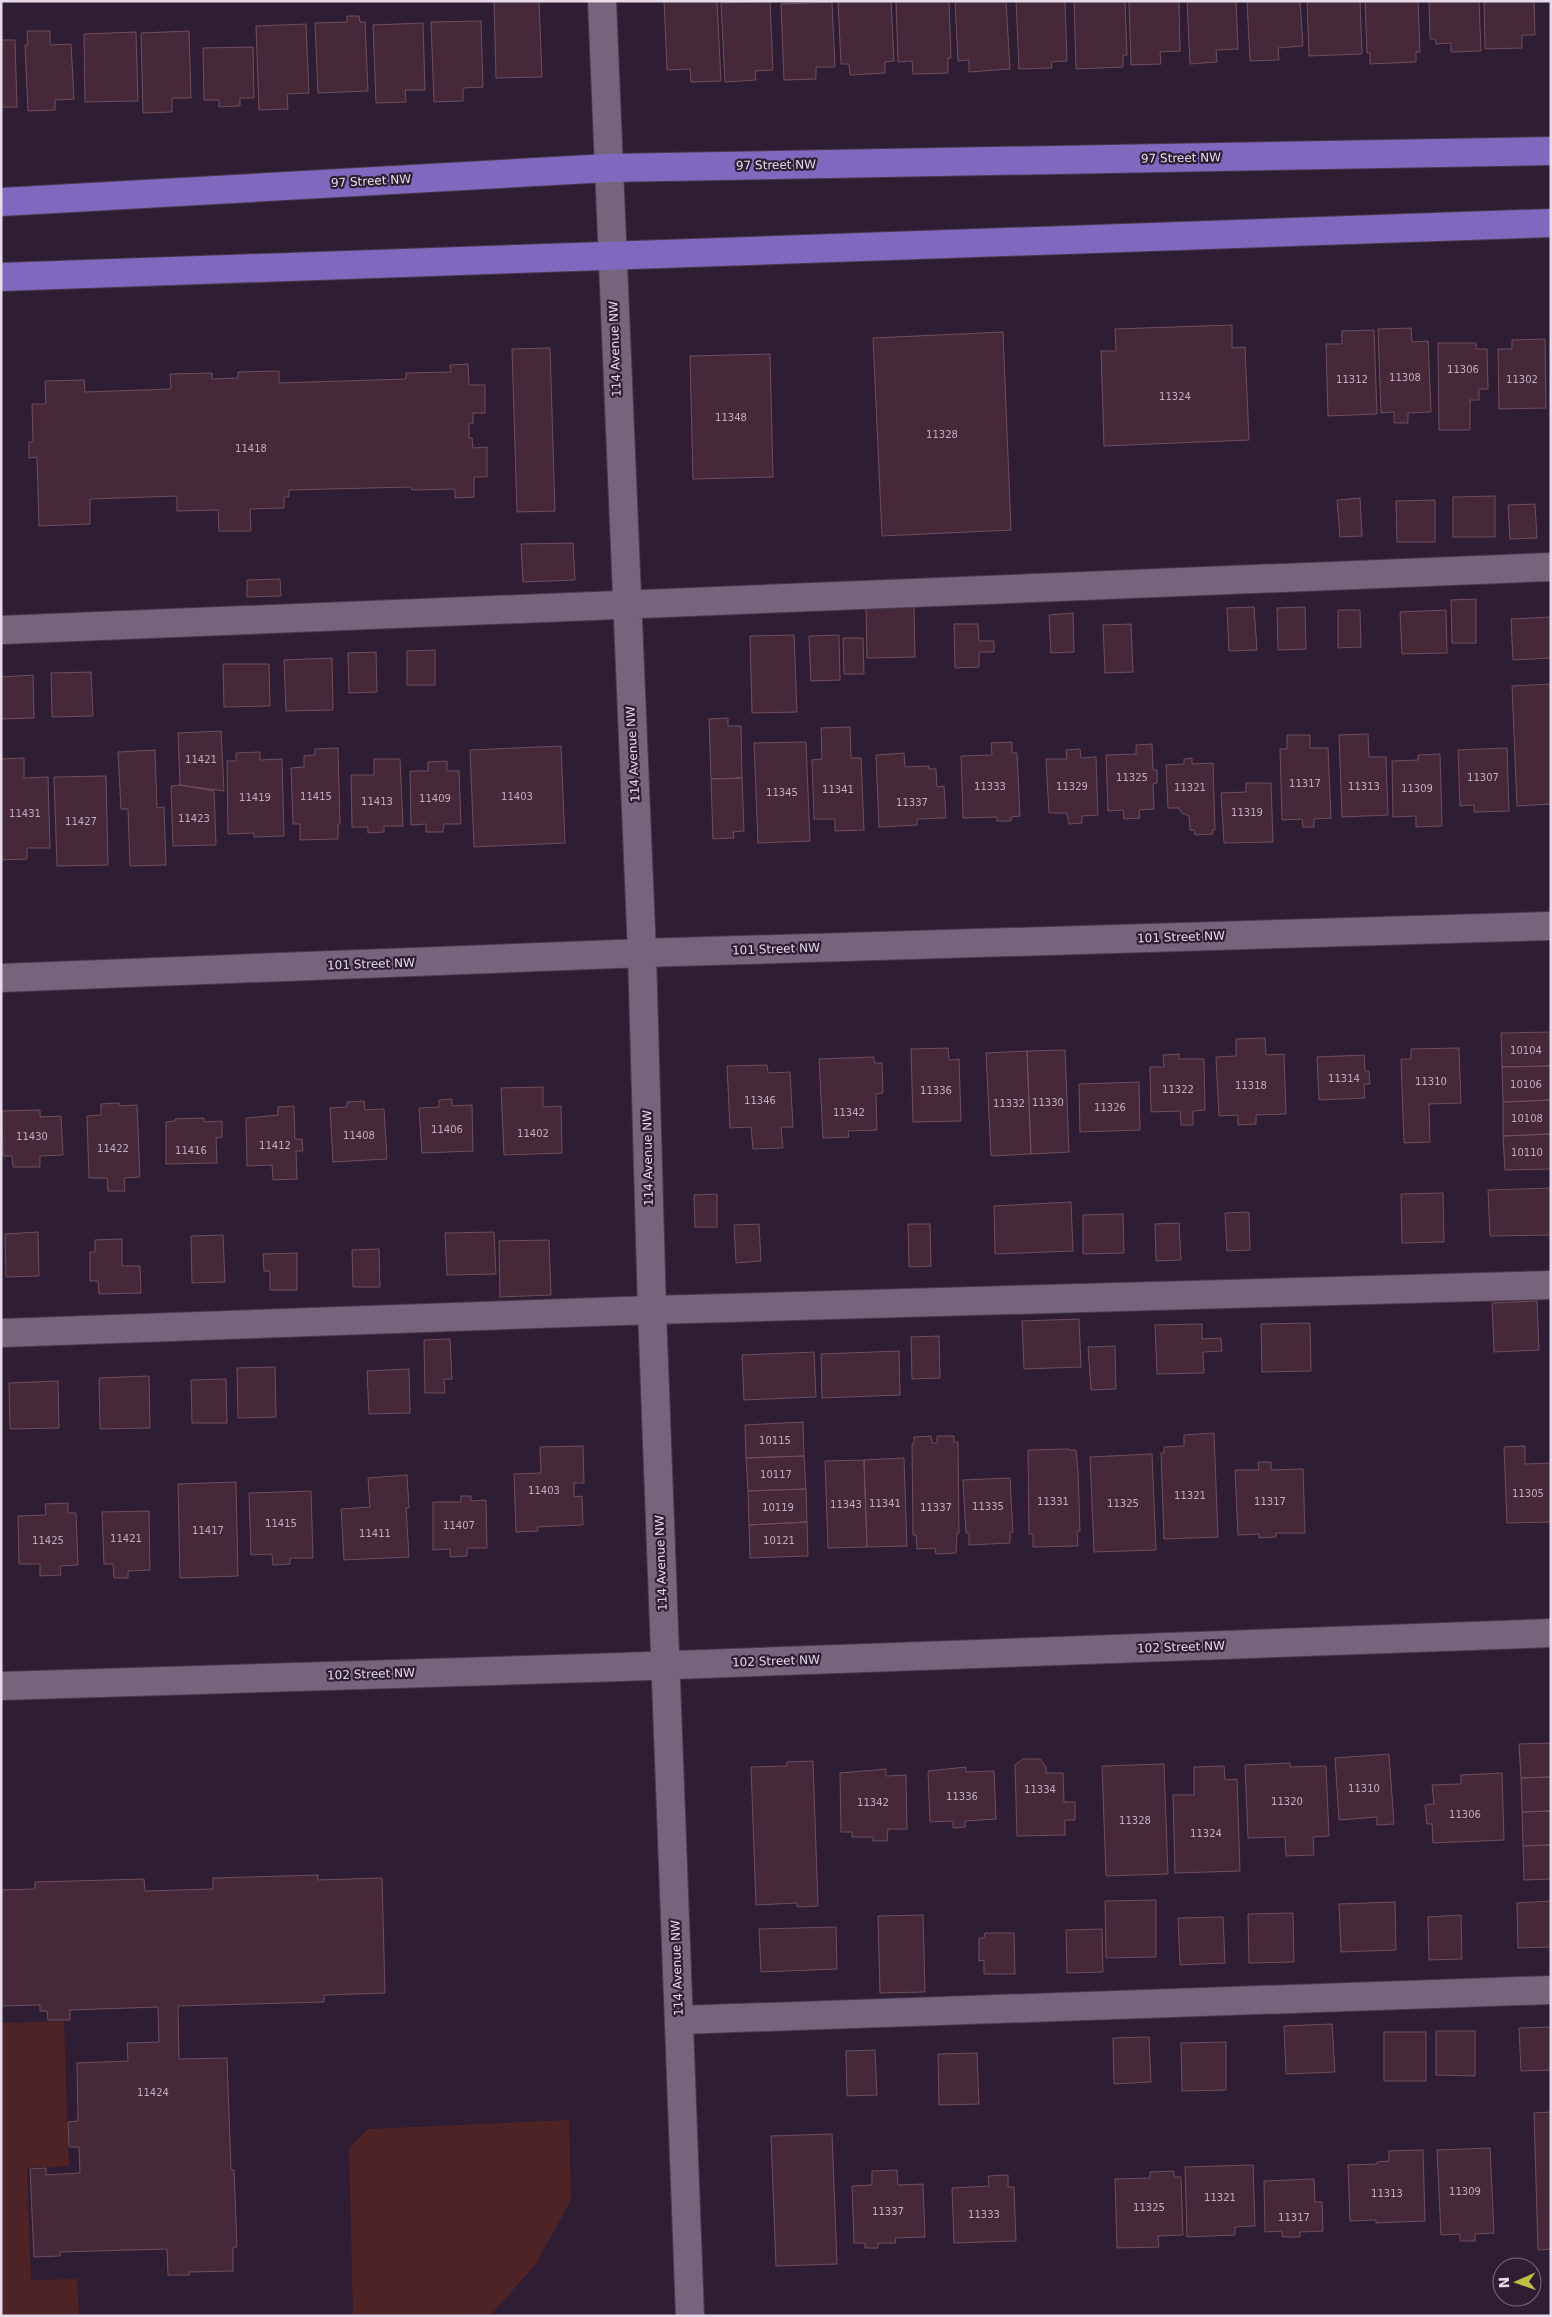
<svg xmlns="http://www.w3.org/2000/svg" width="1552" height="2317" font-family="'DejaVu Sans',sans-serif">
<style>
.green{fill:#4d2325}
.building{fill:#462938;stroke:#6e4f5e}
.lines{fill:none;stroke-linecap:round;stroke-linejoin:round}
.minor-casing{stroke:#48394c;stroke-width:30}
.major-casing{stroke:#48394c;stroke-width:30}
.minor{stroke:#78637d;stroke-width:28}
.major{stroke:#7f68bd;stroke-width:28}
.labels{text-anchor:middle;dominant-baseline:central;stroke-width:4.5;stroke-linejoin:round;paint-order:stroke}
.number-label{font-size:10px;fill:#bfaebe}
.street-label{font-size:12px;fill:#e7dbea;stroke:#2e1d33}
</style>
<rect width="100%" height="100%" fill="#2e1d33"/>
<path class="green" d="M64 2021 69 2166 27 2168 31 2280 77 2279 79 2316H1V2023Z
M569 2120 571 2200 536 2264 490 2316H353L349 2148 368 2129Z"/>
<path class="building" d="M494 1H539L542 77 496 78Z
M664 1H717L721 81 691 82 690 69 667 70Z
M770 1 773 70 755 71 756 80 725 82 721 3Z
M838 1H891L894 61 885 62V73L850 75 849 64H841Z
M896 1H949L951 58H948V73L913 74 912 61 898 62Z
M955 1H1006L1010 69 969 72V60L958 61Z
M1016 1H1065L1067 61 1051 62 1052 68 1019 69Z
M1074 1H1125L1127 55H1123V67L1076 69Z
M1129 1H1179L1180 51 1160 52 1161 64 1131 65Z
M1187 1H1236L1238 49 1216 50 1217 62 1190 64Z
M1247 1H1300L1303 46 1278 48 1279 60 1250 61Z
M1307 1H1360L1362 54 1309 56Z
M1365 1H1418L1420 52H1416V62L1370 64V53H1367Z
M1429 1H1479L1481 51 1451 52V43L1436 44 1435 39H1430Z
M1484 1H1534L1535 35H1522V48L1485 49Z
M832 2 835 67H816V79L784 80 781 4Z
M347 16H359L360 22H365L368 91 318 93 315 23 347 22Z
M481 21 483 87 463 88V101L434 102 431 22Z
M423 23 425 90H405L406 102 376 103 373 25Z
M306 24 309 93 287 94 288 109 259 110 256 26Z
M27 31H50V45L71 44 74 99 55 100V110L28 111 25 45H28Z
M189 31 191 98H172V112L143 113 141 33Z
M136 32 138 101 85 102 84 34Z
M1 40H15L17 107H1Z
M253 47 254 98H240V106L219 107V100H204L203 48Z
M1232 325V348L1245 347 1249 440 1104 446 1101 351H1116L1115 329Z
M1411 328 1412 342 1428 341 1431 412 1408 413V423H1394V412L1381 413 1378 329Z
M1374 330 1377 414 1328 416 1326 344H1342V331Z
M1003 332 1011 530 882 536 873 338Z
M1545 339 1546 408 1499 409 1498 349H1512V340Z
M1438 343H1476V349H1487L1488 389H1479V400H1470V430H1439Z
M550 348 555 511 517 512 512 349Z
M770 354 773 477 693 479 690 356Z
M468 364 469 385H485V413H473V423H469V438H472L473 448 487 447V477H474V497L455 498V489L412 490 411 487 289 490V497H284V508L250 509 251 531H219L218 510 177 511V496L90 499V524L39 526 37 457 29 458V442H33L32 404H46L45 381 84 380 85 392 171 389 170 374 212 373V379L238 378V372L279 371V383L406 379V373L451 372 450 365Z
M1495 496V537H1453V497Z
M1360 498 1362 536 1340 537 1337 500Z
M1435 500V542H1397L1396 501Z
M1535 504 1537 538 1510 539 1508 505Z
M573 543 575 580 523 582 521 544Z
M280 579 281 596 247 597V580Z
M1476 599V643H1452L1451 600Z
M914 607 915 657 867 658 866 608Z
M1254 607 1257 650 1229 651 1227 608Z
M1305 607 1306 649 1278 650 1277 608Z
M1338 610H1360L1361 647 1338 648Z
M1446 610 1447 653 1402 654 1400 612Z
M1073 613 1074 652 1051 653 1049 615Z
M1551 617V658L1513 660 1511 619Z
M954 624H978L979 641H994V652H979V667L955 668Z
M1131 624 1133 672 1105 673 1103 625Z
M794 635 797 712 752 713 750 636Z
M839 635 840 680 811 681 809 636Z
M843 638H863L864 674H844Z
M435 650V685H407V651Z
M376 652 377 692 349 693 348 653Z
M332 658 333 710 286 711 284 660Z
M223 664H269L270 706 224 707Z
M91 672 93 716 52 717 51 673Z
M33 675 34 718 1 719V677Z
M1551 684V804L1517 806 1512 686Z
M728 718V726H741L742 778 711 779 709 719Z
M850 727 851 758H861L864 830 835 831V819H814L812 760 822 759 821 728Z
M221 731 224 791 180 785 178 733Z
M1368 734 1369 757H1386L1388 815 1342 817 1339 735Z
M1287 735H1310V748H1328L1331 818 1314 819V827H1303L1302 819 1282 820 1280 749H1287Z
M806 742 810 841 758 843 754 743Z
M1012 742V753H1017L1020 816 1011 817V821H997V817L963 818 961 756 992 755 991 743Z
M1152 744 1153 770H1157V783L1153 784 1154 809 1139 810 1140 818 1124 819 1123 810 1108 811 1106 755 1136 754V745Z
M561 746 565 843 474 847 470 750Z
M338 748 340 824H338V839L300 840V824H293L291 768 304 767V756L315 755V749Z
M1507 748 1509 811 1474 812V805L1460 806 1458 750Z
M1080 749 1081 758 1096 757 1098 815 1082 816V823L1069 824 1067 813H1049L1046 759H1067L1066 750Z
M155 750 157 808 164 807 166 865 130 866 128 809H121L118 752Z
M260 752V760L282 759 284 836 254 837V833L228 834 227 761H236V753Z
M904 753 905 767 929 766V769H936L937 787 944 786 946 818 917 819V825L879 827 876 755Z
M1440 754 1442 826 1416 827V816L1393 817 1392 761 1418 760V755Z
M24 758V778L48 777 50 848H27V859L1 860V759Z
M1192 758V764L1213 763 1215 830H1212L1213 834 1195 835 1194 830H1190L1189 816 1182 813 1179 808H1168L1166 765 1184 764V759Z
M374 759H400L403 826H384V832L368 833V827H352L351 775H374Z
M447 761V771H459L461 824H444L443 832H426V824L411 825 410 771H428V762Z
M106 776 108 865 57 866 54 777Z
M742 778 744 831 733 832 734 838 713 839 711 779Z
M1246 783H1271L1273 842 1224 843 1221 793 1246 792Z
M180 785 214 791 216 845 173 846 171 786Z
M1551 1032V1066L1502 1067 1501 1033Z
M1265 1038 1266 1055 1284 1054 1286 1114 1256 1115V1124L1238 1125V1115L1219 1116 1216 1057 1236 1056V1039Z
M948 1048 949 1060 959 1059 961 1121 913 1122 911 1049Z
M1459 1048 1461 1103 1429 1104 1430 1142 1404 1143 1401 1059H1411V1049Z
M1065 1050 1069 1152 1031 1154 1027 1051Z
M1027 1051 1031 1154 991 1156 986 1053Z
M1179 1054V1059H1204L1205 1110 1193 1111V1125H1181L1180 1111 1151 1112 1150 1067H1164L1163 1055Z
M1364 1055 1365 1071H1369L1370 1084H1364L1365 1098 1319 1100 1317 1057Z
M874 1057V1063H882L883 1093 876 1094 877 1130 848 1131 849 1137 823 1138 819 1059Z
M767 1065 768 1073 790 1072 793 1127H781L783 1148 753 1149 751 1127 730 1128 727 1066Z
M1551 1066V1100L1503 1102 1502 1067Z
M1139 1082 1140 1130 1080 1132 1079 1084Z
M543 1087V1107L561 1106 562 1153 504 1155 501 1088Z
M452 1099V1106L472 1105 473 1151 422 1153 419 1108 439 1107V1100Z
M1551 1100V1134L1503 1136V1102Z
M364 1101 365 1110 384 1109 387 1159 333 1162 330 1108 347 1107V1102Z
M119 1103V1106L137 1105 140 1177 124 1178 125 1191H108L107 1178H89L87 1116 101 1115V1104Z
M294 1106 295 1139H302L303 1151H296L297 1179 273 1180 272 1165 247 1166 246 1118 278 1115V1107Z
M40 1110V1117L61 1116 63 1155 40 1156V1167H13L12 1156H3L2 1111Z
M204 1118V1122L222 1121V1137L216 1138 217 1163 166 1164V1122L175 1121V1119Z
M1551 1134V1169L1505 1170 1503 1136Z
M1551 1188V1235L1490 1236 1488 1190Z
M1443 1193 1444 1242 1402 1243 1401 1194Z
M717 1194V1227H695L694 1195Z
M1071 1202 1073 1251 995 1254 994 1206Z
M1249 1212 1250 1250 1227 1251 1225 1213Z
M1123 1214 1124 1253 1083 1254V1215Z
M1179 1223 1181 1260 1156 1261 1155 1224Z
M759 1224 761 1261 736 1263 734 1225Z
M908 1224H930L931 1266 909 1267Z
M38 1232 39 1276 6 1277 5 1234Z
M494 1232 496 1274 447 1275 445 1233Z
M223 1235 225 1282 192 1283 191 1236Z
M122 1239V1266H140L141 1293 99 1294 98 1281H90V1252H95V1240Z
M549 1240 551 1295 500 1297 499 1241Z
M379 1249 380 1287H353L352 1250Z
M297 1253V1290H270V1271H264L263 1254Z
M1537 1301 1539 1350 1494 1352 1492 1303Z
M1079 1319 1081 1367 1024 1369 1022 1321Z
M1310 1323 1311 1371 1262 1372 1261 1324Z
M1202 1324V1339L1221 1338 1222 1351 1203 1352 1204 1373 1157 1374 1155 1325Z
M939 1336 940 1378 912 1379 911 1337Z
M450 1339 452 1379H444L445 1393H425L424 1340Z
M1115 1346 1116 1389 1091 1390 1088 1347Z
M899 1351 900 1395 822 1398 821 1354Z
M814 1352 816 1397 744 1400 742 1355Z
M275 1367 276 1417 238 1418 237 1368Z
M409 1369 410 1413 369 1414 367 1371Z
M149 1376 150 1428 100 1429 99 1378Z
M226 1379 227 1423H192L191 1380Z
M58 1381 59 1428 10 1429 9 1383Z
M803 1422 804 1456 746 1458 745 1425Z
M1214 1433 1218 1537 1164 1539 1161 1453H1164V1447L1184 1446V1435Z
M931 1436 932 1443H937V1436H954V1442H958L959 1533H957L956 1553 936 1554 935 1548 917 1549 916 1535H913L912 1444H914V1437Z
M583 1446 584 1483H574V1497L582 1496 583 1525 537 1527 538 1531 516 1532 514 1474 541 1473 540 1447Z
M1525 1446V1464L1551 1463V1522L1507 1523 1504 1447Z
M1069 1449V1450H1076L1078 1471 1080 1531H1077L1078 1546 1033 1547V1534H1029L1028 1450Z
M1152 1454 1156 1550 1094 1552 1090 1457Z
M804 1456 806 1489 748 1491 746 1458Z
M904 1458 907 1546 867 1547 864 1460Z
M864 1460 867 1547 828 1548 825 1461Z
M1258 1462H1271V1470L1303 1469 1305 1533H1276V1537L1259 1538V1534L1238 1535 1235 1470H1259Z
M407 1475 409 1508H406L409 1557 344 1560 341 1509 370 1507 368 1478Z
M1010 1478 1013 1532H1010V1543L969 1545V1533H966L963 1480Z
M236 1482 238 1576 180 1578 178 1484Z
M806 1489 807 1522 749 1525 748 1491Z
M311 1491 313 1558H290V1564L273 1565 272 1554 251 1555 249 1493Z
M461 1496H471V1501L486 1500 487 1548H467V1556L450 1557V1549L433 1550V1502H461Z
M68 1503V1513H76L78 1565 60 1566 61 1575 40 1576V1564H19L18 1516 46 1515 45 1504Z
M149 1511 150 1570 128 1571V1578H114L113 1564H104L102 1512Z
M807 1522 808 1556 750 1558 749 1525Z
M1551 1743V1777L1521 1778 1519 1744Z
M1389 1754 1394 1824 1377 1825V1817L1339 1820 1335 1758Z
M1023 1759H1040L1046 1767V1773H1063L1064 1802H1075V1820H1065V1835L1017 1836 1015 1765Z
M813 1761 818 1906 797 1907V1903L756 1905 751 1767 787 1766V1762Z
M1290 1763V1767L1326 1766 1329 1836 1313 1837 1314 1855 1286 1856 1285 1837 1248 1838 1245 1765Z
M1164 1764 1168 1874 1106 1876 1102 1766Z
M1224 1766 1225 1780 1237 1779 1240 1871 1175 1873 1173 1795H1194V1767Z
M966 1767V1772L994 1771 996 1819 965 1821V1827L953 1828V1821L930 1822 928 1771Z
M886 1769V1776L906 1775 907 1829H888L887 1841H873V1837H852V1832H841L840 1773Z
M1502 1773 1504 1840 1433 1843 1432 1824H1427L1425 1805 1434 1804 1432 1785 1461 1784V1775Z
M1551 1777V1811L1522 1812 1521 1778Z
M1551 1811V1845L1523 1846 1522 1812Z
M1551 1845V1879L1524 1880 1523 1846Z
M318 1875V1880L382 1878 385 1993 324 1995V2002L178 2006 179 2059 227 2058 231 2170H234L237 2247H233V2271L189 2272V2275H168L167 2249 60 2252V2256L34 2257 30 2169 46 2168V2175L80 2173 79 2147H69L68 2122 78 2121 77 2063 128 2061 127 2043 159 2042 158 2007 70 2010V2020H48L47 2011H40V2005L1 2006V1890L35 1889V1882L144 1879 145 1891 213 1889V1878Z
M1156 1900V1957L1106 1958 1105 1901Z
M1551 1901V1947L1518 1948 1517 1903Z
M1395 1902 1396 1950 1341 1952 1339 1904Z
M1293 1913 1294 1962 1249 1963 1248 1914Z
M923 1915 925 1992 880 1993 878 1916Z
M1461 1915 1462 1959 1429 1960 1428 1917Z
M1223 1917 1225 1963 1180 1965 1178 1918Z
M836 1927 837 1969 761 1972 759 1929Z
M1102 1929 1103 1972 1067 1973 1066 1930Z
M985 1933H1014L1015 1974H984V1960L979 1961V1938H984Z
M1332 2024 1335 2072 1286 2074 1284 2026Z
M1551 2027V2070L1521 2071 1519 2028Z
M1436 2031H1475V2076L1436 2075Z
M1384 2032H1426V2081H1384Z
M1149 2037 1151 2082 1114 2084 1113 2038Z
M1226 2042V2090L1182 2091 1181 2043Z
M875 2050 877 2095 847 2096 846 2051Z
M977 2053 979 2104 939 2105 938 2054Z
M1551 2112V2249L1538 2250 1534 2113Z
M832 2134 837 2264 776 2266 771 2136Z
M1490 2148 1494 2233 1475 2234V2241H1460V2234L1441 2235 1437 2150Z
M1423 2150 1425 2221 1376 2223V2220L1350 2221 1348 2165 1377 2164V2162L1389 2161V2151Z
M1253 2165 1255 2226 1235 2227V2235L1187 2237 1185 2167Z
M897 2170 898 2185 923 2184 925 2237 895 2238 896 2243H878V2248H865V2243H854L852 2186 872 2185V2171Z
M1174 2171V2177H1181L1183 2235 1158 2236 1159 2247 1117 2248 1115 2179 1150 2178V2172Z
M1008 2175V2187H1014L1016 2241 954 2243 952 2188 989 2186 988 2176Z
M1314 2179 1315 2202H1322L1323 2231 1300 2232V2237H1282V2231L1265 2232 1264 2181Z"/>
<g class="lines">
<g class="minor-casing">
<path id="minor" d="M602 1 642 953 652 1310 690 2316
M1 630 1551 567
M1 978 642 953 1551 926
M1 1333 652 1310 1551 1285
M1 1686 621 1667 1551 1633
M679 2020 1551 1990"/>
</g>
<g class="major-casing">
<path id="major" d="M1 202 608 168 1551 151
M1 277 1551 223"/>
</g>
<use href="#minor" class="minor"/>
<use href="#major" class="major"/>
</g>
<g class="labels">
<g class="number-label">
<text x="1463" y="369">11306</text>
<text x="1405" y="377">11308</text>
<text x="1352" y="379">11312</text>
<text x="1522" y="379">11302</text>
<text x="1175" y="396">11324</text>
<text x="731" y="417">11348</text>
<text x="942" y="434">11328</text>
<text x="251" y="448">11418</text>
<text x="201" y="759">11421</text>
<text x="1132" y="777">11325</text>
<text x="1483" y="777">11307</text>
<text x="1305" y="783">11317</text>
<text x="990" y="786">11333</text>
<text x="1072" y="786">11329</text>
<text x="1364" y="786">11313</text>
<text x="1190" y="787">11321</text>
<text x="1417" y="788">11309</text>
<text x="838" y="789">11341</text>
<text x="782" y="792">11345</text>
<text x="316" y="796">11415</text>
<text x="517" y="796">11403</text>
<text x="255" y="797">11419</text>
<text x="435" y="798">11409</text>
<text x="377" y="801">11413</text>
<text x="912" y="802">11337</text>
<text x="1247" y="812">11319</text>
<text x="25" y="813">11431</text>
<text x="194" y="818">11423</text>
<text x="81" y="821">11427</text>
<text x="1526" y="1050">10104</text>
<text x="1344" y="1078">11314</text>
<text x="1431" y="1081">11310</text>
<text x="1526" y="1084">10106</text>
<text x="1251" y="1085">11318</text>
<text x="1178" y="1089">11322</text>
<text x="936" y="1090">11336</text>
<text x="760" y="1100">11346</text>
<text x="1048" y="1102">11330</text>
<text x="1009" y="1103">11332</text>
<text x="1110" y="1107">11326</text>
<text x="849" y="1112">11342</text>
<text x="1527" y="1118">10108</text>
<text x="447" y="1129">11406</text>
<text x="533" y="1133">11402</text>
<text x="359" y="1135">11408</text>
<text x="32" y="1136">11430</text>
<text x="275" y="1145">11412</text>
<text x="113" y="1148">11422</text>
<text x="191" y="1150">11416</text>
<text x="1527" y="1152">10110</text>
<text x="775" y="1440">10115</text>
<text x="776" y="1474">10117</text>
<text x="544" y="1490">11403</text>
<text x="1528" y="1493">11305</text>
<text x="1190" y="1495">11321</text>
<text x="1053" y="1501">11331</text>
<text x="1270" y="1501">11317</text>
<text x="885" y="1503">11341</text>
<text x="1123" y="1503">11325</text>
<text x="846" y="1504">11343</text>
<text x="988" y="1506">11335</text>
<text x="778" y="1507">10119</text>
<text x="936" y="1507">11337</text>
<text x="281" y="1523">11415</text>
<text x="459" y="1525">11407</text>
<text x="208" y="1530">11417</text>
<text x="375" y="1533">11411</text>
<text x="126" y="1538">11421</text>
<text x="48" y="1540">11425</text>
<text x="779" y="1540">10121</text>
<text x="1364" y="1788">11310</text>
<text x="1040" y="1789">11334</text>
<text x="962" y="1796">11336</text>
<text x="1287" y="1801">11320</text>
<text x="873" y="1802">11342</text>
<text x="1465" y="1814">11306</text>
<text x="1135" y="1820">11328</text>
<text x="1206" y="1833">11324</text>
<text x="153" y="2092">11424</text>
<text x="1465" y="2191">11309</text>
<text x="1387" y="2193">11313</text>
<text x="1220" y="2197">11321</text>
<text x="1149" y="2207">11325</text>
<text x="888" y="2211">11337</text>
<text x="984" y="2214">11333</text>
<text x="1294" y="2217">11317</text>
</g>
<g class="street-label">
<text transform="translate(1181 158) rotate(-1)">97 Street NW</text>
<text transform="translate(776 165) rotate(-1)">97 Street NW</text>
<text transform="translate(371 181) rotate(-3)">97 Street NW</text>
<text transform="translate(615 349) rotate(-92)">114 Avenue NW</text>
<text transform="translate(633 754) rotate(-93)">114 Avenue NW</text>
<text transform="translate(1181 937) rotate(-2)">101 Street NW</text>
<text transform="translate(776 949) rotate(-2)">101 Street NW</text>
<text transform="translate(371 964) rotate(-2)">101 Street NW</text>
<text transform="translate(648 1158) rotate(-91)">114 Avenue NW</text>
<text transform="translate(661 1563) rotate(-92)">114 Avenue NW</text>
<text transform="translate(1181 1647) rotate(-2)">102 Street NW</text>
<text transform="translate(776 1661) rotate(-2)">102 Street NW</text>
<text transform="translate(371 1674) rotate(-2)">102 Street NW</text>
<text transform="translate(677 1968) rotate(-92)">114 Avenue NW</text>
</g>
</g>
<rect width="1552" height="2317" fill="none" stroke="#e7dbea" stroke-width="5"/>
<g transform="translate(1517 2282) rotate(268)"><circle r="24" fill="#2e1d33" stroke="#78697c"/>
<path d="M0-4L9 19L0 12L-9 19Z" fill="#bebf42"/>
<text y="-8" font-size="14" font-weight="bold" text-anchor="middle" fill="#e7dbea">N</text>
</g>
</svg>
